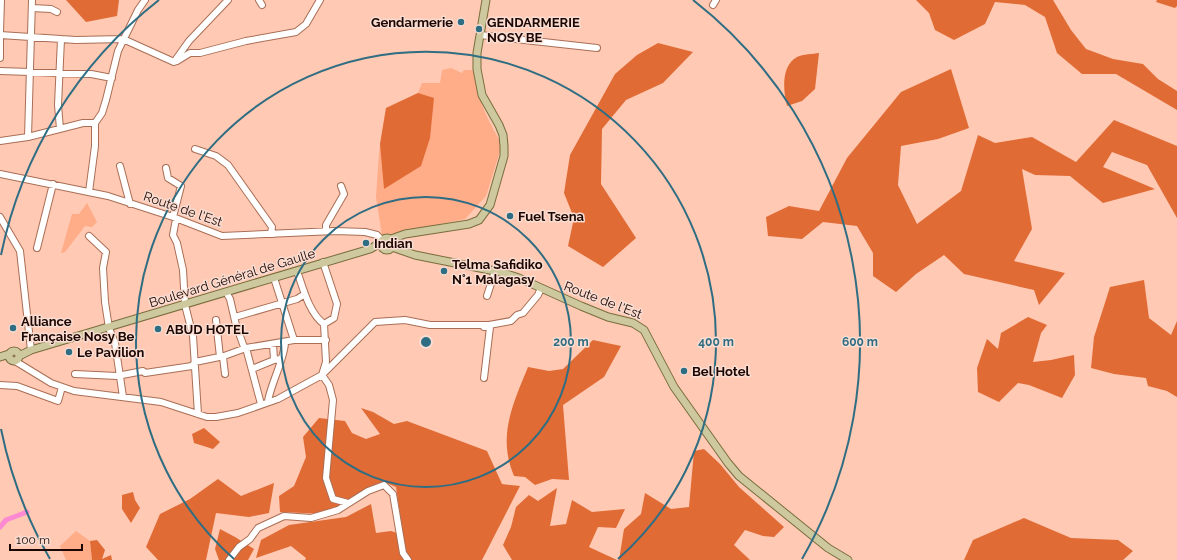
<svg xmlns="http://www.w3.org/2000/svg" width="1177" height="560" font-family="Raleway,sans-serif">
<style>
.green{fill:#ffac89}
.forest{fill:#e16b35}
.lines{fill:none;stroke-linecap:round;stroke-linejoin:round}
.canal{stroke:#fc89d1;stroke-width:5}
.minor-casing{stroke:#aa6e55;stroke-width:8}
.major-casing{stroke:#796d3d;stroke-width:9}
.minor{stroke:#fff;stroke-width:6}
.major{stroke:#cdc89e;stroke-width:7}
.ring{fill:none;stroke:#2f6d83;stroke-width:2}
.poi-dot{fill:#2f6d83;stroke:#f9ddd2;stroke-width:1.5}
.labels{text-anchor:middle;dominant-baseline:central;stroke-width:3;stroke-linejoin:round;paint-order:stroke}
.poi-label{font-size:13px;font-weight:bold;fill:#1c0601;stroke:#f9ddd2;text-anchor:start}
.street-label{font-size:13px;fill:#1c0601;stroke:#f9ddd2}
.centre{fill:#2f6d83;stroke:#f9ddd2;stroke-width:2}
.ring-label{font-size:12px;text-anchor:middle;font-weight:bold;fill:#2f6d83;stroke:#f9ddd2;stroke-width:3;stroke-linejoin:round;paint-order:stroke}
</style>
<rect width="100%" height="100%" fill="#ffc9b3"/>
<path class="green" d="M451 68 462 73 464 70H477C477 103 487 117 502 145L486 196 465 219 382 236 376 197 379 153 386 108 418 93 422 83H440L442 70Z
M87 203 97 222 92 227 85 226 65 252 61 253 72 214H79Z
M76 531 90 541 92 560H66L60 546Z"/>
<path class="forest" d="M66 0H119L117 16 86 22Z
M916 0H1053L1071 30 1086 49 1113 59 1143 64 1158 79 1177 91V110L1116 74H1082L1057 53 1045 17 1025 5 995 2 985 24 954 40 935 30 929 13Z
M1157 0H1177V6L1175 8 1156 2Z
M658 43 693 52 663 83 626 100 602 129 601 184 636 238 603 267 568 246 574 218 564 193 570 155 615 74 637 55Z
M819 53 815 89 802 101 787 106C783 90 781 66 797 57 803 54 813 54 819 53Z
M951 69 969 128 938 139 901 146 898 185 917 224 961 191 978 135 995 143 1032 137 1076 162 1114 120 1177 146V218L1147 165 1112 152 1103 167 1155 189 1103 203 1070 176 1035 175 1022 169 1032 229 1014 261 1065 273 1039 305 1034 290 964 274 944 255 916 274 896 292 873 276V253L857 226 823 222 802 239 768 236 766 217 789 206 819 211 847 158 901 92Z
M418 93 434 98 430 138 421 166 384 189 380 144 386 108Z
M1144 280 1149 318 1171 335 1177 321V397L1167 391 1148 386 1146 378 1114 374 1091 368 1094 337 1110 287Z
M1028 317 1047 325 1041 333 1033 362 1051 360 1074 355 1075 375 1062 398 1029 385 1018 383 999 402 978 392 977 368 987 339 998 349 1001 333Z
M593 340 621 346 604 377 563 405 569 480 552 479 535 485 525 477 514 476C497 436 513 404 528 367L549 371 563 369Z
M361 408 373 412 394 424 407 421 487 451 502 484 520 486 482 560H305L306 558 291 546 256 558 261 540 289 525 346 517 371 504 376 533 391 531 403 535 396 487 384 482 368 488 327 514 280 512 279 496 294 486 306 457 303 437 319 418 345 421 352 433 366 439 380 434Z
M204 428 220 442 213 449 194 443 192 434Z
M704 449 720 464 739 487 784 527 774 537 763 536 745 530 734 545 750 560H619L624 529 641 514 645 493 671 509 689 507 694 451Z
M218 479 241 496 274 483 269 513 249 517 216 513 206 560H158L146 547 160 514 190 499Z
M557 488 550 526 566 524 572 500 592 512 625 509 616 528 598 527 589 547 617 560H512L503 545 511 527 516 507 529 495 538 501Z
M133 492 135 500 140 508 131 523 122 509V495Z
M1024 518 1071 538 1118 540 1133 551 1123 560H964L973 540Z
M220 529 235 537 254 549 248 560H219L215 549Z
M97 540 105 550 102 559 111 555 112 560H92L90 541Z"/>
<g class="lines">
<path class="canal" d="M0 527 6 520 27 512"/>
<g class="minor-casing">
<path id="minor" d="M259 0 262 5
M713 5 716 0
M32 8 51 9 57 12
M0 32 1 0
M0 35 76 40 123 39 174 62 189 41 228 0
M480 35 597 48
M0 38V58
M177 61 190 53H200L246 41 296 32 306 24 320 0
M0 71 91 74 112 78
M60 129 58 105 61 39
M28 137 32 0
M0 141 28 137 83 123H95
M195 149 216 156 228 165 272 227 271 234H274
M120 166 130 204
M166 168 168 178 181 186 173 217
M0 174 108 196 173 217 222 236 335 231 365 232 377 235 382 240
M89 192 95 146V123L102 113 106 100 118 51 138 10 145 0
M0 217 20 251 31 350
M176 219 173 235 177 243 183 270 185 305 193 336 198 414
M326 231V225L344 194 341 186
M89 236 106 252 103 268 105 302 109 328 115 343 123 397
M37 248 53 184
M323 262 337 304 334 318 324 324
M297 271C303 288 309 313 324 324L326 362 322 375 329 385 333 400 326 478 333 499 348 503
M274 278 294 340H326
M226 292 230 299 236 325 244 347 246 348 261 404
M487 296 495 271
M235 317 297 299 305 294
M216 320 220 357
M484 327H490L484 378
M273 344 274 360
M223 357 225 374
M15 361 51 383 74 391 161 402 207 417H216L238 413 278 399 322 375 375 322 405 320 430 325H489L511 321 517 315 523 313 538 295 541 288
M252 369 274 360 281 359
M75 374 117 376 143 371 145 373 192 366 195 362 224 356 246 348 294 340
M0 385 17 386 58 401 62 387
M268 401C271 383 285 358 285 342
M229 560 239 547 250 539 258 528 284 516 311 518 338 510 368 491 384 485 393 494 403 553 408 560"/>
</g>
<g class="major-casing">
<path id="major" d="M381 244a6 6 0 1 1 12 0a6 6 0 1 1-12 0Z
M391 239 405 234 469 224 479 220 490 205 504 156V146L503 135 499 125 482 95 477 69V53L486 0
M392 247 415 255 500 272 519 278 581 306 608 317 633 323 644 330 674 387 728 463 739 476 828 548 848 560
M9 356a5 5 0 1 1 10 0a5 5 0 1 1-10 0Z
M19 356 31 350 370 249 382 242
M0 357 9 354"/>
</g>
<use href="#minor" class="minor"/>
<use href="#major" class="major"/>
</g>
<g class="ring">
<circle cx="426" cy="342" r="145"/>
<path d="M234 559A290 290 0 1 1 618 559"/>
<path d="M50 559A434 434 0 0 1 1 429M1 255A434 434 0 0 1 159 0M693 0A434 434 0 0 1 802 559"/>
</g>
<g class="poi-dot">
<circle cx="461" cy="22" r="4"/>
<circle cx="479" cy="29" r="4"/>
<circle cx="510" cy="216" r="4"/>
<circle cx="366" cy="243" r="4"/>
<circle cx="444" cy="271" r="4"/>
<circle cx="13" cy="328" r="4"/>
<circle cx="158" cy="329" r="4"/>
<circle cx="69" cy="352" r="4"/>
<circle cx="684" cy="371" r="4"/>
</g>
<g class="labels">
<g class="poi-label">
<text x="453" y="22" text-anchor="end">Gendarmerie</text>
<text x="487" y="22">GENDARMERIE<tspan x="487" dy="15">NOSY BE</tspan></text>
<text x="518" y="216">Fuel Tsena</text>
<text x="374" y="243">Indian</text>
<text x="452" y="264">Telma Safidiko<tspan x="452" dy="15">N°1 Malagasy</tspan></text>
<text x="21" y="321">Alliance<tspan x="21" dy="15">Française Nosy Be</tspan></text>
<text x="166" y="329">ABUD HOTEL</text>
<text x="77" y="352">Le Pavilion</text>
<text x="692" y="371">Bel Hotel</text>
</g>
<g class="street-label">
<text transform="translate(183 209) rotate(19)">Route de l'Est</text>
<text transform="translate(232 278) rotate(-17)">Boulevard Général de Gaulle</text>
<text transform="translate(603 300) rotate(21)">Route de l'Est</text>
</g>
</g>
<circle cx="426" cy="342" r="6" class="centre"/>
<g class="ring-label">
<text x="571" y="346">200 m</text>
<text x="716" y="346">400 m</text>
<text x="860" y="346">600 m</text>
</g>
<path d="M10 544v6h72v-6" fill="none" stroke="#1c0601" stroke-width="2"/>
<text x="16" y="544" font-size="12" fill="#1c0601" stroke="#f9ddd2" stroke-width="3" paint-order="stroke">100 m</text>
</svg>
